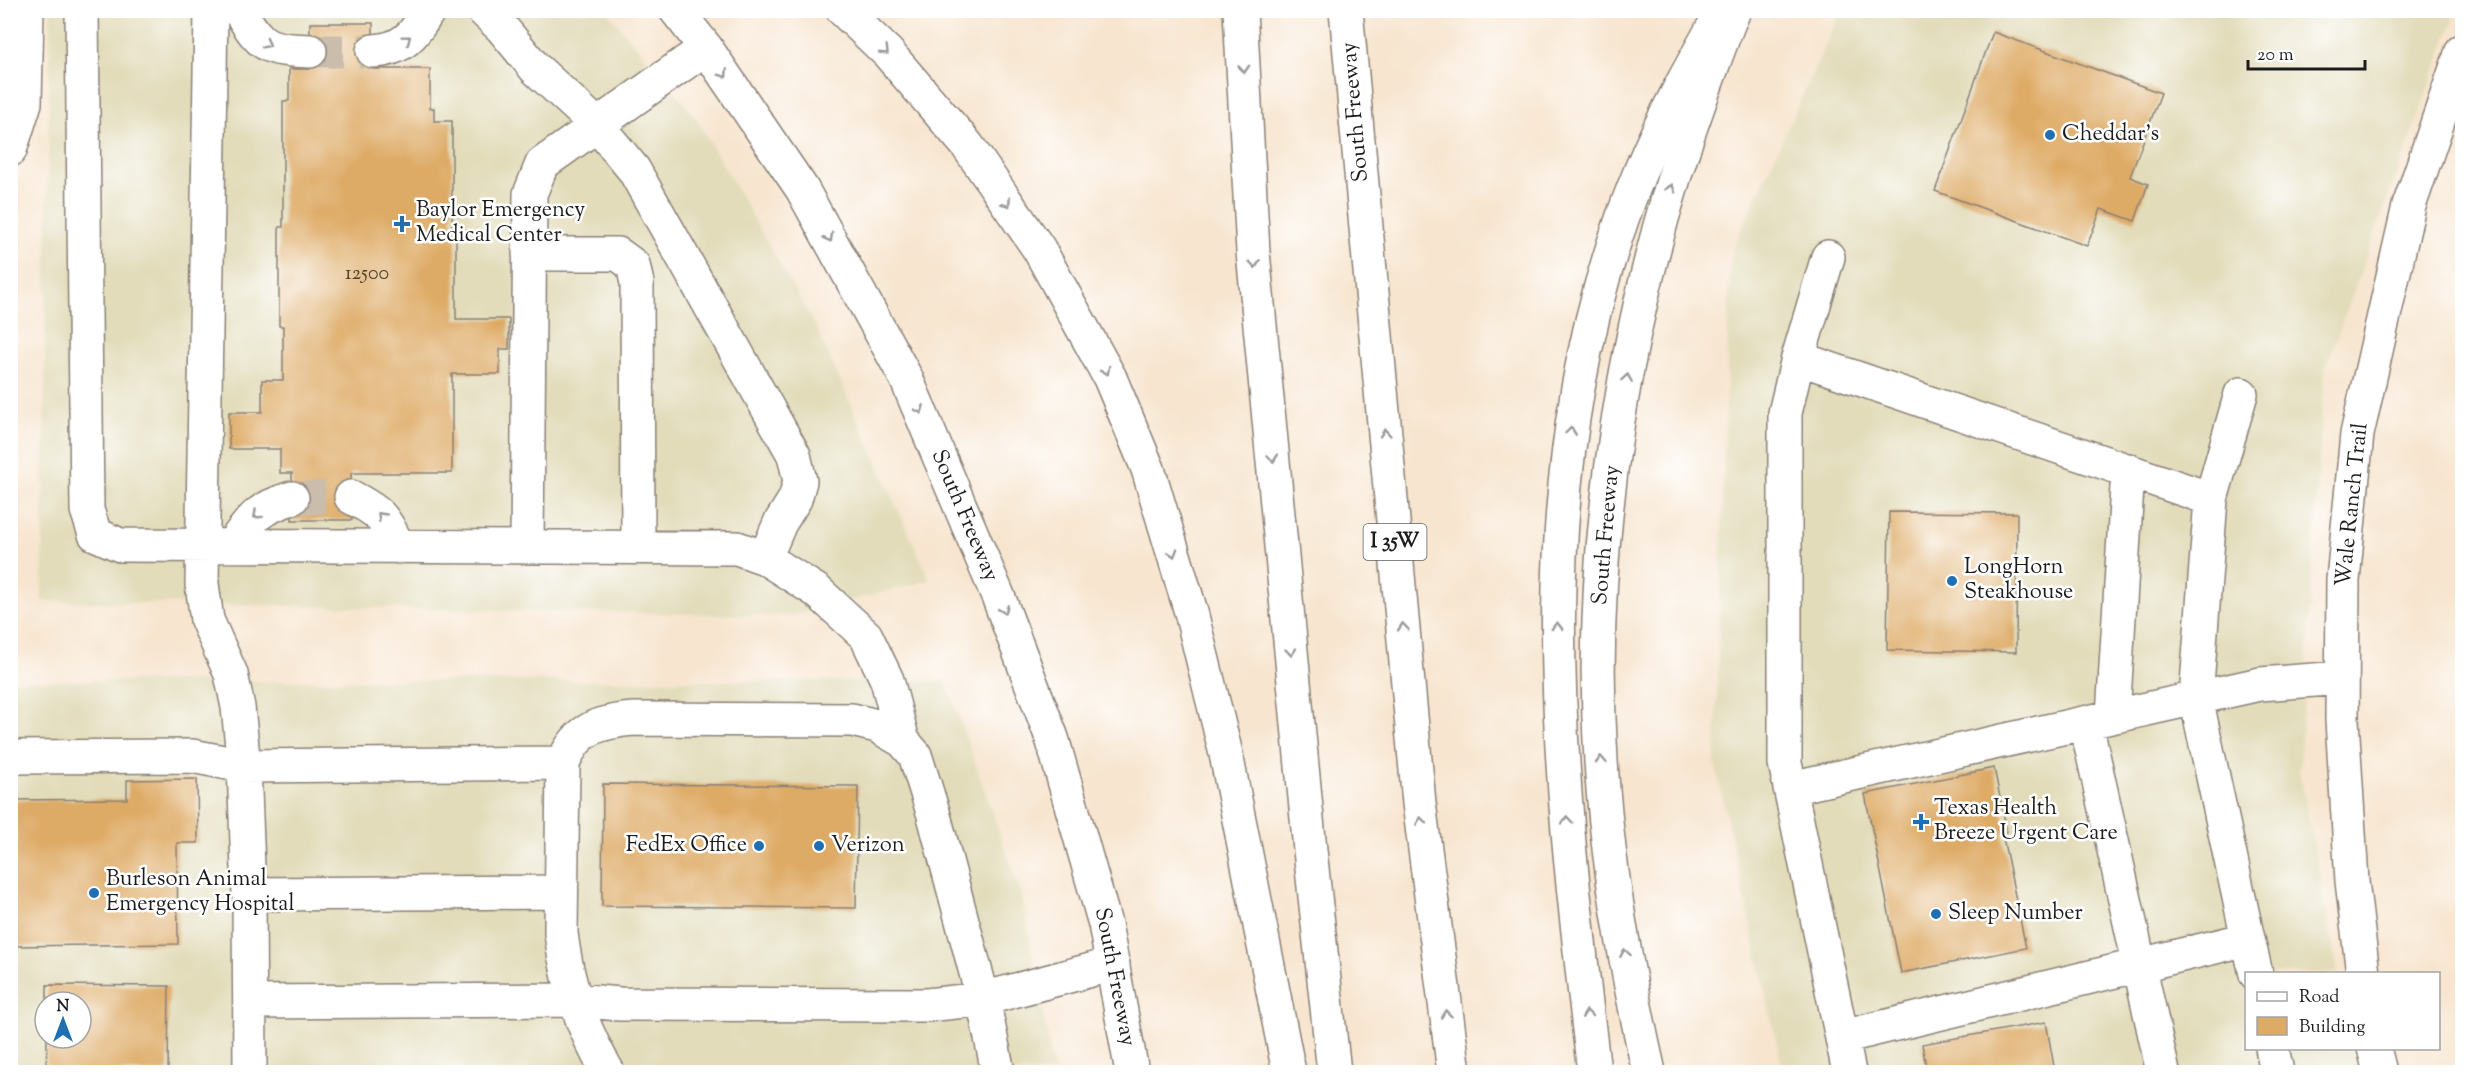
<svg xmlns="http://www.w3.org/2000/svg" width="2473" height="1083" font-family="'Sorts Mill Goudy',serif">
<style>
.built{fill:#e2dcba;fill-rule:evenodd}
.building{fill:#deab66}
.lines{fill:none;stroke-linecap:round;stroke-linejoin:round}
.minor-tunnel{stroke:#cbbdab;stroke-width:33;stroke-dasharray:33 16;stroke-linecap:butt}
.minor-casing{stroke:#8a8076;stroke-width:36}
.major-casing{stroke:#8a8076;stroke-width:36}
.highway-casing{stroke:#8a8076;stroke-width:36}
.minor{stroke:#fff;stroke-width:33}
.major{stroke:#fff;stroke-width:33}
.highway{stroke:#fff;stroke-width:33}
.oneway{stroke:#999}
.poi-dot{fill:#1f6fb2;stroke:#fff;stroke-width:2}
.labels{text-anchor:middle;dominant-baseline:central;stroke-width:5;stroke-linejoin:round;paint-order:stroke}
.number-label{font-size:20px;fill:#4c402e}
.shield{fill:#fff;stroke:#606060;stroke-width:1.5}
.shield-label{font-size:21px;font-weight:bold;fill:#1c1c1c}
.street-label{font-size:22px;fill:#1c1c1c;stroke:#fff}
.poi-label{font-size:22px;fill:#1c1c1c;stroke:#fff;text-anchor:start}
</style>
<rect width="100%" height="100%" fill="#fff"/>
<filter id="ink" filterUnits="userSpaceOnUse"><feTurbulence type="fractalNoise" baseFrequency=".0167" numOctaves="2"/><feDisplacementMap in="SourceGraphic" scale="12" xChannelSelector="R" yChannelSelector="G"/><feConvolveMatrix kernelMatrix="1 2 1 2 8 2 1 2 1" color-interpolation-filters="sRGB"/></filter>
<filter id="wash" filterUnits="userSpaceOnUse"><feTurbulence type="fractalNoise" baseFrequency=".008" numOctaves="4" result="noise"/><feDisplacementMap in="SourceGraphic" scale="24" xChannelSelector="R" yChannelSelector="G"/><feGaussianBlur stdDeviation="1.35" result="paint"/><feColorMatrix in="noise" values="0 0 0 0 0 0 0 0 0 0 0 0 0 0 0 0 0 1.4 0 .05"/><feComposite in="paint" operator="in"/></filter>
<g filter="url(#wash)">
<rect width="100%" height="100%" fill="#f7e5cf"/>
<path class="built" d="M50 10 607 11 696 118 817 329 930 580 791 616 42 601Z
M1841 11H2457L2325 369 2299 770 2338 973 2246 974V1048L2353 1049 2359 1072H1783L1715 763 1730 267 1735 244Z
M10 681H946L1021 893 1054 1072H11ZM45 1002H81V1038H45Z"/>
<g id="blocks">
<path class="building" d="M310 23H373V69H430V108H434V121H452V229H456V319H509V349H500V374H452V473H351L352 520H292V473H280V449H229V412H262V380H283V326H279V227H283V101H289V69H310Z
M1993 32 2161 93 2130 177 2148 184 2135 221 2101 209 2087 246 1935 191Z
M1889 512 2017 513 2016 652 1887 650Z
M1994 768 2007 832 2002 833 2026 948 1901 973 1865 794Z
M197 779 198 843H177L178 944 10 946V800L127 799V780Z
M603 784 858 786 856 908 602 906Z
M47 985 169 986 168 1072H46L47 1038H81V1002H47Z
M2046 1022 2055 1072H1927L1922 1044Z"/>
</g>
</g>
<g filter="url(#ink)">
<use href="#blocks" fill-opacity="0" stroke="#8a8076" stroke-width="1.5"/>
<g class="lines">
<path class="minor-tunnel" d="M310 51H373
M292 498 351 497"/>
<g class="minor-casing">
<path id="minor" d="M82 10 87 510 95 534 120 545 737 548 765 558 817 591 866 636 887 680 903 741
M211 10 202 584 207 620 231 674 238 707 244 766 249 894 250 1072
M239 10C262 48 266 49 310 51
M483 10 502 28 535 68 597 125 634 170 794 455 800 481 795 499 780 523 765 558
M373 51C403 50 415 34 429 10
M10 150 25 103 27 10
M529 254H618L633 265 637 283 638 547
M1828 257 1798 358 2211 499 2241 394
M1798 358 1785 413V763L1849 1072
M351 497C380 512 385 517 398 547
M2211 499 2196 698 2248 939
M232 545C253 517 257 509 292 498
M527 547 530 194 542 164 706 48
M2113 716 2128 470
M2086 723 2163 1072
M10 757 192 756 244 766 563 763C577 728 599 722 634 719L852 720 877 726 903 741 915 755 933 812 983 999 998 1072
M563 763 561 933C567 984 582 1029 608 1072
M1790 788 2260 684 2342 678
M249 894 561 892
M2363 974 2352 881 2342 720 2343 580 2357 434 2409 206 2462 51
M250 1002 574 1000 620 1004 927 1005 983 999 1113 964
M1842 1037 2248 939 2256 974
M2272 1048 2277 1072
M2374 1048 2380 1072"/>
</g>
<g class="major-casing">
<path id="major" d="M676 10 706 48 802 189 906 378 998 596 1052 738 1105 924 1132 1072
M1649 1072C1626 970 1607 866 1601 761 1587 540 1626 302 1702 95 1712 68 1721 40 1733 13"/>
</g>
<g class="highway-casing">
<path id="highway" d="M843 10 888 53 967 145 1039 249 1110 378 1148 469 1191 612 1226 754 1289 1072
M1240 10 1253 252 1310 850 1334 1072
M1346 10 1419 803 1454 1072
M1594 1072C1558 768 1520 464 1640 172 1663 116 1693 63 1723 10"/>
</g>
<use href="#minor" class="minor"/>
<use href="#major" class="major"/>
<use href="#highway" class="highway"/>
</g>
<defs><path id="oneway-chevron" d="M-2-3.5L2.5 0L-2 3.5" fill="none" stroke-width="1.6" stroke-linecap="round" stroke-linejoin="round" transform="scale(1.5)"/></defs>
<g class="oneway">
<use href="#oneway-chevron" transform="translate(407 39) rotate(-37)"/>
<use href="#oneway-chevron" transform="translate(267 44) rotate(28)"/>
<use href="#oneway-chevron" transform="translate(885 51) rotate(45)"/>
<use href="#oneway-chevron" transform="translate(1244 69) rotate(87)"/>
<use href="#oneway-chevron" transform="translate(724 74) rotate(56)"/>
<use href="#oneway-chevron" transform="translate(1671 188) rotate(-73)"/>
<use href="#oneway-chevron" transform="translate(1007 203) rotate(55)"/>
<use href="#oneway-chevron" transform="translate(829 238) rotate(61)"/>
<use href="#oneway-chevron" transform="translate(1255 264) rotate(85)"/>
<use href="#oneway-chevron" transform="translate(1106 371) rotate(62)"/>
<use href="#oneway-chevron" transform="translate(1627 378) rotate(-81)"/>
<use href="#oneway-chevron" transform="translate(920 410) rotate(67)"/>
<use href="#oneway-chevron" transform="translate(1571 431) rotate(-82)"/>
<use href="#oneway-chevron" transform="translate(1385 433) rotate(-95)"/>
<use href="#oneway-chevron" transform="translate(1273 458) rotate(85)"/>
<use href="#oneway-chevron" transform="translate(257 515) rotate(138)"/>
<use href="#oneway-chevron" transform="translate(381 516) rotate(-134)"/>
<use href="#oneway-chevron" transform="translate(1173 553) rotate(73)"/>
<use href="#oneway-chevron" transform="translate(1004 610) rotate(69)"/>
<use href="#oneway-chevron" transform="translate(1557 626) rotate(-90)"/>
<use href="#oneway-chevron" transform="translate(1403 627) rotate(-95)"/>
<use href="#oneway-chevron" transform="translate(1291 652) rotate(85)"/>
<use href="#oneway-chevron" transform="translate(1601 760) rotate(-93)"/>
<use href="#oneway-chevron" transform="translate(1567 820) rotate(-95)"/>
<use href="#oneway-chevron" transform="translate(1421 821) rotate(-97)"/>
<use href="#oneway-chevron" transform="translate(1625 953) rotate(-100)"/>
<use href="#oneway-chevron" transform="translate(1446 1014) rotate(-97)"/>
<use href="#oneway-chevron" transform="translate(1587 1014) rotate(-97)"/>
</g>
</g>
<g class="poi-dot">
<circle cx="2050" cy="135" r="6"/>
<path d="M399 215h6v6h6v6h-6v6h-6v-6h-6v-6h6z"/>
<circle cx="1952" cy="581" r="6"/>
<path d="M1918 813h6v6h6v6h-6v6h-6v-6h-6v-6h6z"/>
<circle cx="759" cy="846" r="6"/>
<circle cx="819" cy="846" r="6"/>
<circle cx="94" cy="893" r="6"/>
<circle cx="1936" cy="914" r="6"/>
</g>
<g class="labels">
<g class="number-label">
<text x="367" y="274">12500</text>
</g>
<rect class="shield" x="1363.5" y="524" width="63" height="36" rx="4.5"/>
<g class="shield-label">
<text x="1395" y="542">I 35W</text>
</g>
<g class="street-label">
<text transform="translate(1356 112) rotate(-95)">South Freeway</text>
<text transform="translate(2353 505) rotate(-84)">Wale Ranch Trail</text>
<text transform="translate(964 516) rotate(67)">South Freeway</text>
<text transform="translate(1607 535) rotate(-85)">South Freeway</text>
<text transform="translate(1114 977) rotate(79)">South Freeway</text>
</g>
<g class="poi-label">
<text x="2062" y="135">Cheddar's</text>
<text x="416" y="211">Baylor Emergency<tspan x="416" dy="25">Medical Center</tspan></text>
<text x="1964" y="568">LongHorn<tspan x="1964" dy="25">Steakhouse</tspan></text>
<text x="1934" y="809">Texas Health<tspan x="1934" dy="25">Breeze Urgent Care</tspan></text>
<text x="747" y="846" text-anchor="end">FedEx Office</text>
<text x="831" y="846">Verizon</text>
<text x="106" y="880">Burleson Animal<tspan x="106" dy="25">Emergency Hospital</tspan></text>
<text x="1948" y="914">Sleep Number</text>
</g>
</g>
<rect width="2473" height="1083" fill="none" stroke="#fff" stroke-width="36"/>
<rect x="2245" y="972" width="195" height="78" fill="#ffffff" stroke="#a4a4a4" stroke-width="1.5"/>
<rect x="2257" y="992" width="30" height="9" fill="#ffffff" stroke="#a4a4a4" stroke-width="1.5"/>
<text x="2299" y="1002" font-size="18" fill="#1c1c1c">Road</text>
<rect x="2257" y="1017" width="30" height="18" fill="#deab66" stroke="#a4a4a4" stroke-width="1.5"/>
<text x="2299" y="1032" font-size="18" fill="#1c1c1c">Building</text>
<g transform="translate(63 1020)"><circle r="28" fill="#ffffff" stroke="#a4a4a4" stroke-width="1.5"/>
<path d="M0-4.5L10 22L0 15L-10 22Z" fill="#1f6fb2"/>
<text y="-9" font-size="16" font-weight="bold" text-anchor="middle" fill="#1c1c1c">N</text>
</g>
<path d="M2248 60v9h117v-9" fill="none" stroke="#1c1c1c" stroke-width="3"/>
<text x="2257" y="60" font-size="18" fill="#1c1c1c" stroke="#ffffff" stroke-width="4.5" paint-order="stroke">20 m</text>
</svg>
